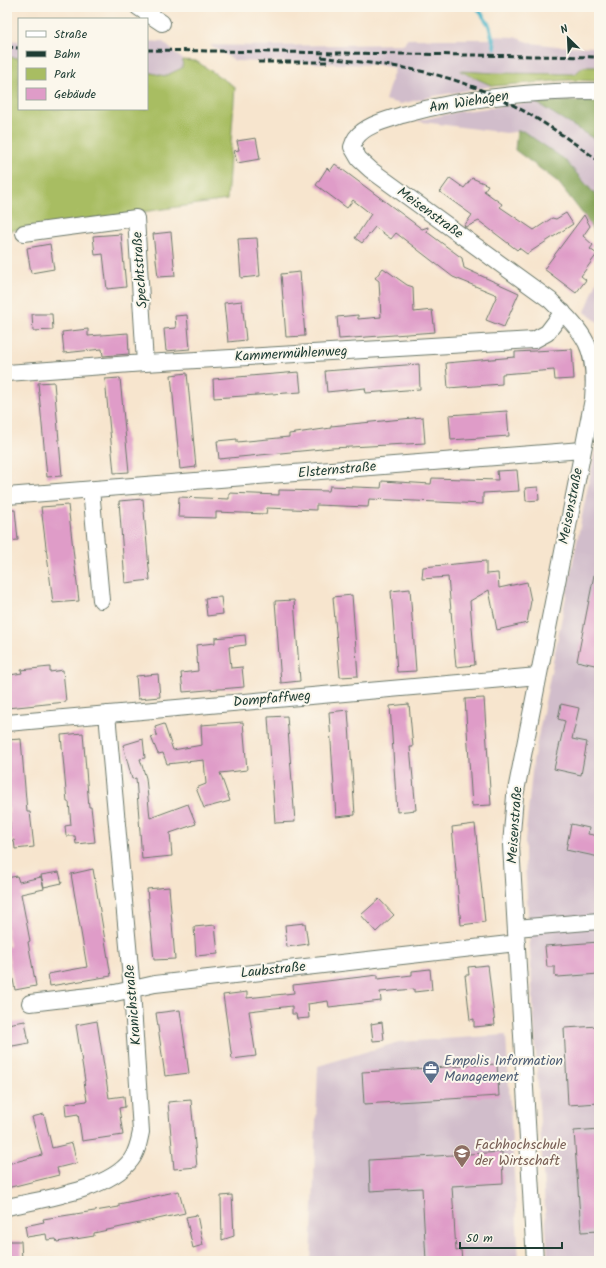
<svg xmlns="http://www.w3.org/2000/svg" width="606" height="1268" font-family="Kalam,sans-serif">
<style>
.industrial{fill:#d1bdcb}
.green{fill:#a8bd62;stroke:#647d4b}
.forest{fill:#86a458;stroke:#527046}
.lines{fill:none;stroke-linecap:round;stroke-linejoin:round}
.stream{stroke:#4cb6c9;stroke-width:4}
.building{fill:#df9cc8}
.street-casing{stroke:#6b786a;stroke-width:18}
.street{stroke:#fff;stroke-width:16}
.rail{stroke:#1f3d34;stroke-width:3;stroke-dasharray:6 3;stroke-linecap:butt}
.labels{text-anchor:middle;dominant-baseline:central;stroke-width:4;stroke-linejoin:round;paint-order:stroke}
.street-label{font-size:14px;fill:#1f3d34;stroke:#fbf7ec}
.service-label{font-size:14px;fill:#4e5e75;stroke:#fbf7ec;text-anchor:start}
.education-label{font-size:14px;fill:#785e54;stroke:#fbf7ec;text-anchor:start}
</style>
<rect width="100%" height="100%" fill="#fbf7ec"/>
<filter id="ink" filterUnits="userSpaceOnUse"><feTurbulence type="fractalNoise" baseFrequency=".025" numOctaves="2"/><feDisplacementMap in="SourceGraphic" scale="8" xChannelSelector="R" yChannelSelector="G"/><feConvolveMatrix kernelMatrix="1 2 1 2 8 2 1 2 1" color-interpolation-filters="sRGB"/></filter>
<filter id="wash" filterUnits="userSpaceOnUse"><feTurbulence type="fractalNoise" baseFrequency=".012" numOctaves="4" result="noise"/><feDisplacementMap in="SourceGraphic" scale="16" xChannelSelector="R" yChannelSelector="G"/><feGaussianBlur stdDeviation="0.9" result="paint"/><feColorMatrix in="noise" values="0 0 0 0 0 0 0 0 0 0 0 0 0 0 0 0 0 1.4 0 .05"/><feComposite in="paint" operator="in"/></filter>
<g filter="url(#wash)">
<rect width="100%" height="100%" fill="#f7e5ce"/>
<path class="industrial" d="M490 36 514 37 532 43 556 46 599 47V67H583L575 74 461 72 493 86 434 96 401 104 385 100 395 68 379 65 235 61 210 45 274 46 404 44 407 39H490Z
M7 40 19 41V58L7 57Z
M147 41 163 42 183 60 182 68 164 76 147 72Z
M535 102 599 142V200L523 131 506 133 416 121 457 112Z
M599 276V323L585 312Z
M599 431V1261H548L525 863V841L533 762Z
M506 1035 519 1261H311L318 1066 399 1042Z"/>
<path class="green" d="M7 57 19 58V109H147V72L165 76 182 68 183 60 196 61 235 87 227 200 7 231Z
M583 67H599V81L568 80 493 86 460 71 495 73 575 74Z"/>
<path class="forest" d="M570 101H599V142L535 102Z
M517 131H523L564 159 598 198 599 240 582 213 558 182 515 150Z"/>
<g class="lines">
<path class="stream" d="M477 7 489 25 495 48"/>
</g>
<g id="blocks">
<path class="building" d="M256 138 260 159 237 163 234 151 239 150 237 141Z
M335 164 422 229 428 227 427 232 462 258 464 268 519 293 504 327 486 320 497 295 453 277 396 233 391 239 375 227 362 243 355 238 371 214 353 200 347 208 316 185 327 168 330 171Z
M450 178 464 188 472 178 488 185 484 191 502 204 500 207 534 230 552 218 556 219 566 213 573 224 527 254 519 248 517 250 479 221 466 227 464 226 472 215 440 192Z
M584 215 590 226 583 236 593 245 590 249 597 254 581 276 586 280 576 293 544 269Z
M171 232 175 276 158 277 153 234Z
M121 234 126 287 107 289 103 254 95 255 93 236Z
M257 238 260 276 241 278 238 239Z
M50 244 54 269 31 273 27 248Z
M383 268 407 285 413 287 414 312 432 310 435 332 339 339 337 317 358 315V319L381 317 379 281 375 278Z
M300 272 305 336 286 337 281 274Z
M242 301 246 340 228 342 224 303Z
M32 314H52L53 330 33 331Z
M187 315 190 349 166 351 164 329 176 328 175 316Z
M88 329V336L128 333 129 354 103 356 102 349 64 353 62 332Z
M572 349 574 379 555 380 554 370 502 374V384L448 388 446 363 515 357V352Z
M419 364 420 389 366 393 365 388 327 392 325 371Z
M299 372 301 392 214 398 213 379Z
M187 373 196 467 180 469 171 375Z
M120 378 129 472 114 473 105 379Z
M54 382 62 476 47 477 38 383Z
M507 411 509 436 451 440 449 415Z
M423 417 425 443 332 448 219 459 217 441 237 439V442L289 437V434L331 428V426Z
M517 470 519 491 483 493V504L369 499 368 507 316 505V510L267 508 266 514 216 512V518L178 517 179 497 229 499V493L279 495V490L329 491 330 486 381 488 382 481 431 484 432 478 498 480 497 471Z
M538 487 539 500 526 501 525 488Z
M143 499 150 580 125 583 119 501Z
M68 505 79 601 53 603 41 507Z
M7 510H15L18 540 7 541Z
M486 561V574L498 573 499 588 527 582 531 601 527 623 497 630 489 590 470 601 475 665 456 667 448 577 422 579 423 567Z
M594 575 599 576V666L577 661Z
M410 589 416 671 397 672 391 591Z
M352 595 358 676 340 677 333 597Z
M221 597 223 614 207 616 205 598Z
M294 600 300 681 281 683 275 601Z
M245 635 246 645 229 647 231 668 242 667 244 687 183 692 181 673 198 671 196 645 215 643V638Z
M50 667V672L63 670 66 702 7 708V684L11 683 10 675 22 673 21 670Z
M158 674 160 697 138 699 136 676Z
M484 698 491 805 472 806 465 699Z
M409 704 413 747H410L416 810 397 812 390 706Z
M561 704 579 708 572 739 587 742 581 775 554 769 565 721 558 719Z
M348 710 355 815 336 817 329 712Z
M287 716 295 822 275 823 268 717Z
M243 722 247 770 220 773 230 801 204 808 196 788 206 784 204 760 167 764 163 753 158 754 151 737 157 735 155 727 164 724 173 750 202 745 201 725Z
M83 733 89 807H91L95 842 76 844 75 836H66L65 826 71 825 69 802H67L61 735Z
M21 739 27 812H30L34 847 15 849 14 840 7 841V831L10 830 9 808H7V740Z
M143 739 145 758 140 759 146 778 150 818 188 804 196 824 170 833 172 856 142 859 136 778 132 779 123 745Z
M475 824 485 922 461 925 452 827Z
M571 824 589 828 588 834 599 836V857L566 850Z
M93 869 111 976 50 986 48 974 87 967 71 874Z
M59 872 62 883 44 887 41 875Z
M17 876 19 882 41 877 44 889 21 894 30 941 28 942 36 986 15 990 7 947 10 946 7 930V878Z
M169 887 175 959 154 960 147 889Z
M379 899 394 915 376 932 361 915Z
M305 923 308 944 287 947 285 925Z
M215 925 218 954 196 956 194 927Z
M599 942V974L558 977 555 976V967H547L545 946Z
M488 965 495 1025 474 1027V1019L470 1020 465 975H469L468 967Z
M430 969 432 990 414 992V989L380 992 381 1001 329 1007 328 1001 308 1004 309 1018 297 1019 296 1014H292V1006L249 1011 256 1056 232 1059 223 995 247 992V998L294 993 293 985 378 975V979L412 975V971Z
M180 1010 189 1073 165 1076 156 1013Z
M25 1021 29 1043 7 1047V1024Z
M97 1021 109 1098 124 1096 125 1107 119 1108 123 1135 82 1141 78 1114 66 1116 65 1104 87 1101 84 1081H85L76 1025Z
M382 1022 384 1040 373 1041 371 1024Z
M599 1026V1103L568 1105 564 1028Z
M497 1064 499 1096 364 1104 362 1072Z
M191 1100 197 1167 174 1169 168 1102Z
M44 1114 52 1148 72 1143 77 1163 57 1168 59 1175 7 1188V1164L42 1155 32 1117Z
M599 1129V1231L581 1232 574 1131Z
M502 1152 503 1183 452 1186 456 1251 461 1250 462 1261H426L422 1188 370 1191 369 1160Z
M179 1191 185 1213 94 1233V1236L57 1242 56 1239 47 1240 46 1234 27 1237 25 1226 44 1222 43 1219 101 1210 119 1207V1204Z
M232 1195 234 1236 222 1240 221 1196Z
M197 1215 203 1245 193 1248 186 1217Z
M7 1241H21L22 1261H7Z"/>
</g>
</g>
<g filter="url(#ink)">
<use href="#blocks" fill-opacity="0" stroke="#6b786a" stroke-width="1"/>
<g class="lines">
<g class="street-casing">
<path id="street" d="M138 7 162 23
M24 233 136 218 145 363
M7 373 145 363 534 340 547 333 563 312
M91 489 101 600
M7 496 582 450
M7 723 538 676
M516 928 599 921
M30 1003 115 993 155 984 517 943
M7 1207C43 1199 109 1190 131 1160 137 1152 139 1142 141 1132L132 990 107 714
M535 1261 511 845 515 796 593 399C597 347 586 335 550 300L371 170 359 159 352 147C353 144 354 141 356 138 365 125 387 120 402 115 466 97 532 91 599 91"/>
</g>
<use href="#street" class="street"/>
<path class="rail" d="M7 47 19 48
M147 50 599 57
M321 57C362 63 404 65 444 77 502 93 551 126 599 161
M258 62H327"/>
</g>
</g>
<defs>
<g id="office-pin" transform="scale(0.9)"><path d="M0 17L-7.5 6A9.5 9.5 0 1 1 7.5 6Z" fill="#5c6f8a" stroke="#fbf7ec"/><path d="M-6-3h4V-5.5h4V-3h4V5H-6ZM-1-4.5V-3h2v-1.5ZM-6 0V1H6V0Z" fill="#fff"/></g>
<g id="university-pin" transform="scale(0.9)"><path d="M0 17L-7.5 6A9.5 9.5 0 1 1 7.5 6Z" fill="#8d6e63" stroke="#fbf7ec"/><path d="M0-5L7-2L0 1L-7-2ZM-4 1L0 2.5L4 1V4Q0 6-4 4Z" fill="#fff"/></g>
</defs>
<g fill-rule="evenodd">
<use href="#office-pin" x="431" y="1069"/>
<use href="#university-pin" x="462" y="1153"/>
</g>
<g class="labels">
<g class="street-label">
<text transform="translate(469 102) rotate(-9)">Am Wiehagen</text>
<text transform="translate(430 213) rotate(36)">Meisenstraße</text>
<text transform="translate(140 270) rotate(-94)">Spechtstraße</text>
<text transform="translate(291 354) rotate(-3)">Kammermühlenweg</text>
<text transform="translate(337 470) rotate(-5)">Elsternstraße</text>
<text transform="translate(571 506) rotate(-79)">Meisenstraße</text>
<text transform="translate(272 699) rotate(-5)">Dompfaffweg</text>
<text transform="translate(515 825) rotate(-86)">Meisenstraße</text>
<text transform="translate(273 970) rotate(-6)">Laubstraße</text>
<text transform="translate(133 1005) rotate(-95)">Kranichstraße</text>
</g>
<g class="service-label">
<text x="444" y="1061">Empolis Information<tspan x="444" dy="16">Management</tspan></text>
</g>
<g class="education-label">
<text x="475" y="1145">Fachhochschule<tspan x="475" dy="16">der Wirtschaft</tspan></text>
</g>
</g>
<rect width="606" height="1268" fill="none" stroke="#fbf7ec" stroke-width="24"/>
<rect x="18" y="18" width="130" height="92" fill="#fbf7ec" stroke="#a3ada2"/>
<rect x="26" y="31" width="20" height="6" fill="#ffffff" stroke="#a3ada2"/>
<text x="54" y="38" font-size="12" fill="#1f3d34">Straße</text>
<rect x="26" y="51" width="20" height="6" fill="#1f3d34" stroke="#a3ada2"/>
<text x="54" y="58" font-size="12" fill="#1f3d34">Bahn</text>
<rect x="26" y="68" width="20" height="12" fill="#a8bd62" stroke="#a3ada2"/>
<text x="54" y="78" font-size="12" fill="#1f3d34">Park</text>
<rect x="26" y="88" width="20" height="12" fill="#df9cc8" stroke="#a3ada2"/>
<text x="54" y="98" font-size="12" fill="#1f3d34">Gebäude</text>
<g transform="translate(568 38) rotate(336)" stroke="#fbf7ec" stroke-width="3" paint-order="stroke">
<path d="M0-3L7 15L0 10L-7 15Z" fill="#1f3d34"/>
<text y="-6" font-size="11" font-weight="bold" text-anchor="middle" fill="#1f3d34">N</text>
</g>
<path d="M460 1242v6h102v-6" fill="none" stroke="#1f3d34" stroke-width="2"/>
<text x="466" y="1242" font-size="12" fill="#1f3d34" stroke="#fbf7ec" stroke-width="3" paint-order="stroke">50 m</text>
</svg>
